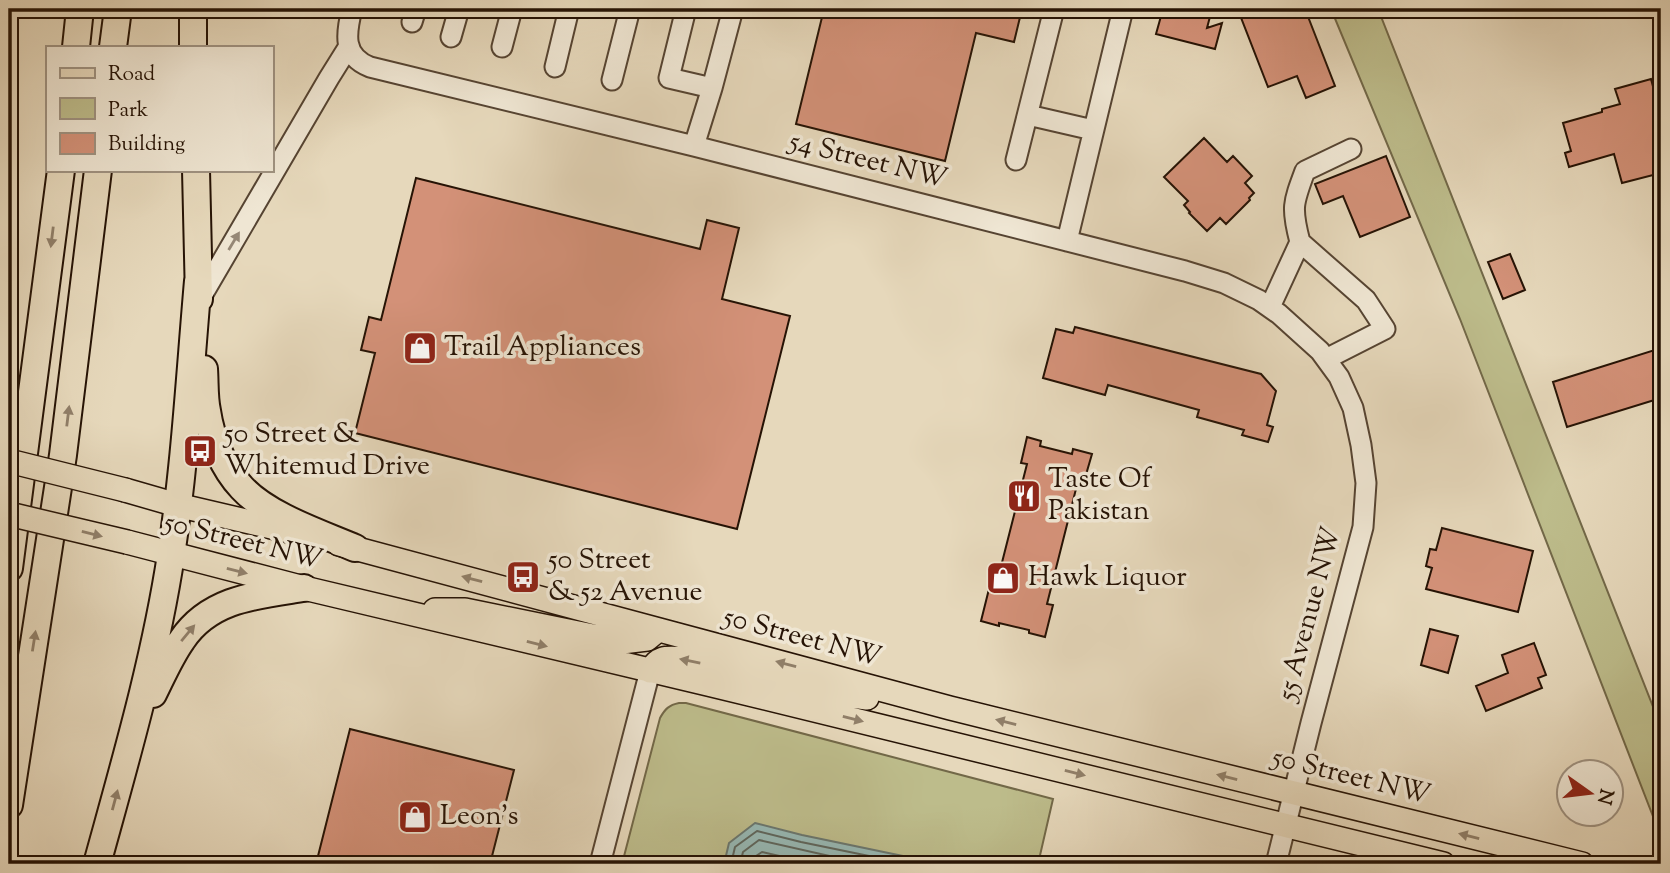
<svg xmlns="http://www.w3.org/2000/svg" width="1670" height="873" font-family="'Sorts Mill Goudy',serif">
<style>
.green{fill:#bdbc8b;stroke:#726848;stroke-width:2}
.water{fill:#97b9b5;stroke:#6a776f;stroke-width:2}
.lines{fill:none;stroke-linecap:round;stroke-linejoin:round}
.shore{stroke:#5e665d;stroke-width:2}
.building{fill:#d39178;stroke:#261305;stroke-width:2}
.minor-casing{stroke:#564432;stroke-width:23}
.major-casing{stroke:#261305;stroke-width:26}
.highway-casing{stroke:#261305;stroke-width:30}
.minor{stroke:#efe6d3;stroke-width:19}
.major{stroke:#e6d8bb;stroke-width:23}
.highway{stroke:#e6d8bb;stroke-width:26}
.major-bridge-casing{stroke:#261305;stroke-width:26;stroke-linecap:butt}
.major-bridge{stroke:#e6d8bb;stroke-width:23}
.oneway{fill:#907f69}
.oneway2{fill:#958776}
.labels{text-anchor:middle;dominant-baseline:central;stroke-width:7;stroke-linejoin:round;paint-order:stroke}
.street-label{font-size:28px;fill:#261305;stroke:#efe6d3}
.poi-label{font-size:28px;fill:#261305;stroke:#efe6d3;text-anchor:start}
</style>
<rect width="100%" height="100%" fill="#e6d8bb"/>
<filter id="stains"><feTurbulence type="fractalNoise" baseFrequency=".00286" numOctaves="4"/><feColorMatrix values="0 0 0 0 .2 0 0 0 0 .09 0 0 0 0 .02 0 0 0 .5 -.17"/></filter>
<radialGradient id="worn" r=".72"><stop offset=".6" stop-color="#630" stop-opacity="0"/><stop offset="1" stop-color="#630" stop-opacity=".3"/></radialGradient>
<path class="green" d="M1331 9H1378L1661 727V837L1460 319Z
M679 703H686L1053 799 1038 864H622L660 718C665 709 669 705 679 703Z"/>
<path class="water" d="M755 823 802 835 922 860 928 864H724L729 843Z"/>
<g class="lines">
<path class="shore" d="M731 864 735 847 757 831 801 842 908 864
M740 864 743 852 759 840 865 864
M751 864 753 858 762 852 814 864"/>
</g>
<path class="building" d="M824 9H1022L1014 42 976 33 945 161 796 124Z
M1163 9H1212L1207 28 1222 23 1215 49 1156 34Z
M1257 9H1305L1335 86 1306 98 1297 76 1268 87 1240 15Z
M1651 79 1655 94 1661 92V173L1622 183 1614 154 1569 167 1565 153 1571 151 1563 123 1602 112V109L1620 104 1615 89Z
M1204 138 1227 162 1233 156 1252 176 1245 183 1254 193 1249 198 1250 200 1226 224 1220 218 1207 231 1189 213 1190 212 1184 205 1188 201 1164 177Z
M1386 156 1410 217 1360 237 1343 196 1323 204 1315 184Z
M416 178 700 249 707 220 739 228 722 299 790 316 737 529 355 433 375 353 361 350 369 317 381 320Z
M1510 254 1525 290 1503 299 1488 262Z
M1075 327 1261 374 1276 391 1267 425 1273 427 1268 442 1242 435 1244 430 1197 417 1199 410 1108 385 1105 395 1043 378 1056 329 1073 333Z
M1661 348V398L1567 427 1553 382Z
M1027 437 1041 441 1040 446 1072 454 1073 449 1092 454 1085 478 1079 477 1047 604 1053 605 1045 637 1029 633V630L999 623V626L981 621 989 589 995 590 1027 464 1021 463Z
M1442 528 1533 551 1518 612 1426 589 1432 568 1426 566 1430 549 1436 550Z
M1430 629 1458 636 1448 673 1421 665Z
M1534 643 1546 675 1538 678 1542 688 1486 711 1476 686 1508 673 1502 655Z
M350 729 514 770 490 864H316Z"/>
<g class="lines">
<g class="minor-casing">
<path id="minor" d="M352 9C346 33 342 56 370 67L694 146 1185 271 1224 283 1259 300 1279 314 1320 351 1339 377 1353 408 1361 445 1366 483 1363 527 1311 723 1276 864
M686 9 669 78 712 88
M412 22 416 9
M451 37 459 9
M502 47 512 9
M555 67 569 9
M612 80 630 9
M1028 115 1093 130
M694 146 712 88 733 9
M1016 160 1054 9
M1067 241 1123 9
M1300 242C1291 208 1293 203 1305 171L1351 149
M200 299 329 78 349 46
M1270 307 1300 242 1366 300 1385 329 1326 359
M600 864 650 671"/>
</g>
<g class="major-casing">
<path id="major" d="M125 490 177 505 306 535
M127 542 304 588 708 684 1443 864
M339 544 950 708 1582 864
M435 610H465L622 642 647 639 658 630
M650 671C659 655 668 658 685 659L838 694 867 698"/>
</g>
<g class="highway-casing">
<path id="highway" d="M193 9V47
M76 47 80 9
M113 47 118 9
M196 170 199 299
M204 369C205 383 204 397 207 411 211 438 223 468 242 488 268 516 320 533 355 548
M9 568 61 170
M153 694C162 676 170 657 182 640 210 598 258 595 304 588
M9 805 63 455 98 170
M97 864C125 762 155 660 171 555 185 465 190 372 198 281"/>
</g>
<use href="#minor" class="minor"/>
<use href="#major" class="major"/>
<use href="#highway" class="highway"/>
<g class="major-bridge-casing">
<path id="major-bridge" d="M9 461 125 490
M9 514 127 542"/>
</g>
<use href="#major-bridge" class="major-bridge"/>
</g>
<defs><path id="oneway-solid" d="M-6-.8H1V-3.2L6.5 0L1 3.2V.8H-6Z" transform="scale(1.75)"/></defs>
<g class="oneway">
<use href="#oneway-solid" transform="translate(52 237) rotate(97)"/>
<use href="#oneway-solid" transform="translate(68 416) rotate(-83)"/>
<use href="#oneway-solid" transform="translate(92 534) rotate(14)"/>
<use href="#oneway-solid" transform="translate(237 571) rotate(14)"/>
<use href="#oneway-solid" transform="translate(472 579) rotate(-165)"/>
<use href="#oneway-solid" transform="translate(188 633) rotate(-50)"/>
<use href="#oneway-solid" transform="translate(34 641) rotate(-81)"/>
<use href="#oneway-solid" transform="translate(537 644) rotate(14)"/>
<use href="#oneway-solid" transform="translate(690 661) rotate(-169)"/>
<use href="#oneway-solid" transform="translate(786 664) rotate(-165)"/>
<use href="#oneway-solid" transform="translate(853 719) rotate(14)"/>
<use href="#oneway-solid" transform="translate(1006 722) rotate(-166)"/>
<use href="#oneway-solid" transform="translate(1075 773) rotate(14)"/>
<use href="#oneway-solid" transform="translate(1227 777) rotate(-166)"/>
<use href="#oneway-solid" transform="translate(115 800) rotate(-75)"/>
<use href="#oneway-solid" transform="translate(1469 836) rotate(-166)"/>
</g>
<use class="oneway2" href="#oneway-solid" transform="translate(234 241) rotate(-59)"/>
<defs>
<g id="shop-square" transform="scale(1.75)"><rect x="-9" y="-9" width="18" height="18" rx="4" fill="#8f2418" stroke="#efe6d3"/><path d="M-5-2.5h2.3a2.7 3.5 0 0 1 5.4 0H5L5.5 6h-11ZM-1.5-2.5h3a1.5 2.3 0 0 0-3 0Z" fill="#fff"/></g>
<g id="bus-square" transform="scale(1.75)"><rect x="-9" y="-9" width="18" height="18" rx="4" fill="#8f2418" stroke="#efe6d3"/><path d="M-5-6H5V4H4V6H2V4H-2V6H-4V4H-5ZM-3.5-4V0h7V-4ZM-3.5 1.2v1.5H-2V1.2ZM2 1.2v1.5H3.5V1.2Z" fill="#fff"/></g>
<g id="restaurant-square" transform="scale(1.75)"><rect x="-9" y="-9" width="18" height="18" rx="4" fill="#8f2418" stroke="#efe6d3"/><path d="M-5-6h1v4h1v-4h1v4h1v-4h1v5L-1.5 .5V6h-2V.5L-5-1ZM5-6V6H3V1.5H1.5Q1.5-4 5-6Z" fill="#fff"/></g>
</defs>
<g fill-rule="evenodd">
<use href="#shop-square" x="420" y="348"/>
<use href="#bus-square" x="200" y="451"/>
<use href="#restaurant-square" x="1024" y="496"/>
<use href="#bus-square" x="523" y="577"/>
<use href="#shop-square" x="1003" y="578"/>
<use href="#shop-square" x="415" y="817"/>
</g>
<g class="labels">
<g class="street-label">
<text transform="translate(868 161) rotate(14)">54 Street NW</text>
<text transform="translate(243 542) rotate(14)">50 Street NW</text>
<text transform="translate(1310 614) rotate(-75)">55 Avenue NW</text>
<text transform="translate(802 638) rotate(15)">50 Street NW</text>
<text transform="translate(1351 777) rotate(14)">50 Street NW</text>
</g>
<g class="poi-label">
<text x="444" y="348">Trail Appliances</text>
<text x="224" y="435">50 Street &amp;<tspan x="224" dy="32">Whitemud Drive</tspan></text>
<text x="1048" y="480">Taste Of<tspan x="1048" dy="32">Pakistan</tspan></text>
<text x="548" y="561">50 Street<tspan x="548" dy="32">&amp; 52 Avenue</tspan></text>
<text x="1028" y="578">Hawk Liquor</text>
<text x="440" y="817">Leon's</text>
</g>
</g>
<rect width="1670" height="873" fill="none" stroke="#e6d8bb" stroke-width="35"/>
<rect x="10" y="10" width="1649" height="852" fill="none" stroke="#261305" stroke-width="3.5"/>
<rect x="18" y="18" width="1635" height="838" fill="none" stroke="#261305" stroke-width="2"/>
<rect x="46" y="46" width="228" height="126" fill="#efe6d3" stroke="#9f9281" stroke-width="2"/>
<rect x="60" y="68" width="35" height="10" fill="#e6d8bb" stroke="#9f9281" stroke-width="2"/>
<text x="108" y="80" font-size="21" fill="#261305">Road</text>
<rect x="60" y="98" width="35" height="21" fill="#bdbc8b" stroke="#9f9281" stroke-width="2"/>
<text x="108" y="116" font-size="21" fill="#261305">Park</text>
<rect x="60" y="133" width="35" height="21" fill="#d39178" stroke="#9f9281" stroke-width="2"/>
<text x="108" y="150" font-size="21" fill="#261305">Building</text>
<g transform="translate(1590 793) rotate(104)"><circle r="33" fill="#efe6d3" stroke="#9f9281" stroke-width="2"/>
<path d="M0-5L12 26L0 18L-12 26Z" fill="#8f2418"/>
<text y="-10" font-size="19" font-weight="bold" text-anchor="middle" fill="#261305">N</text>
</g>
<rect width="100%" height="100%" filter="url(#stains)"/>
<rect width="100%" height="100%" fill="url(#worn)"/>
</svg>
